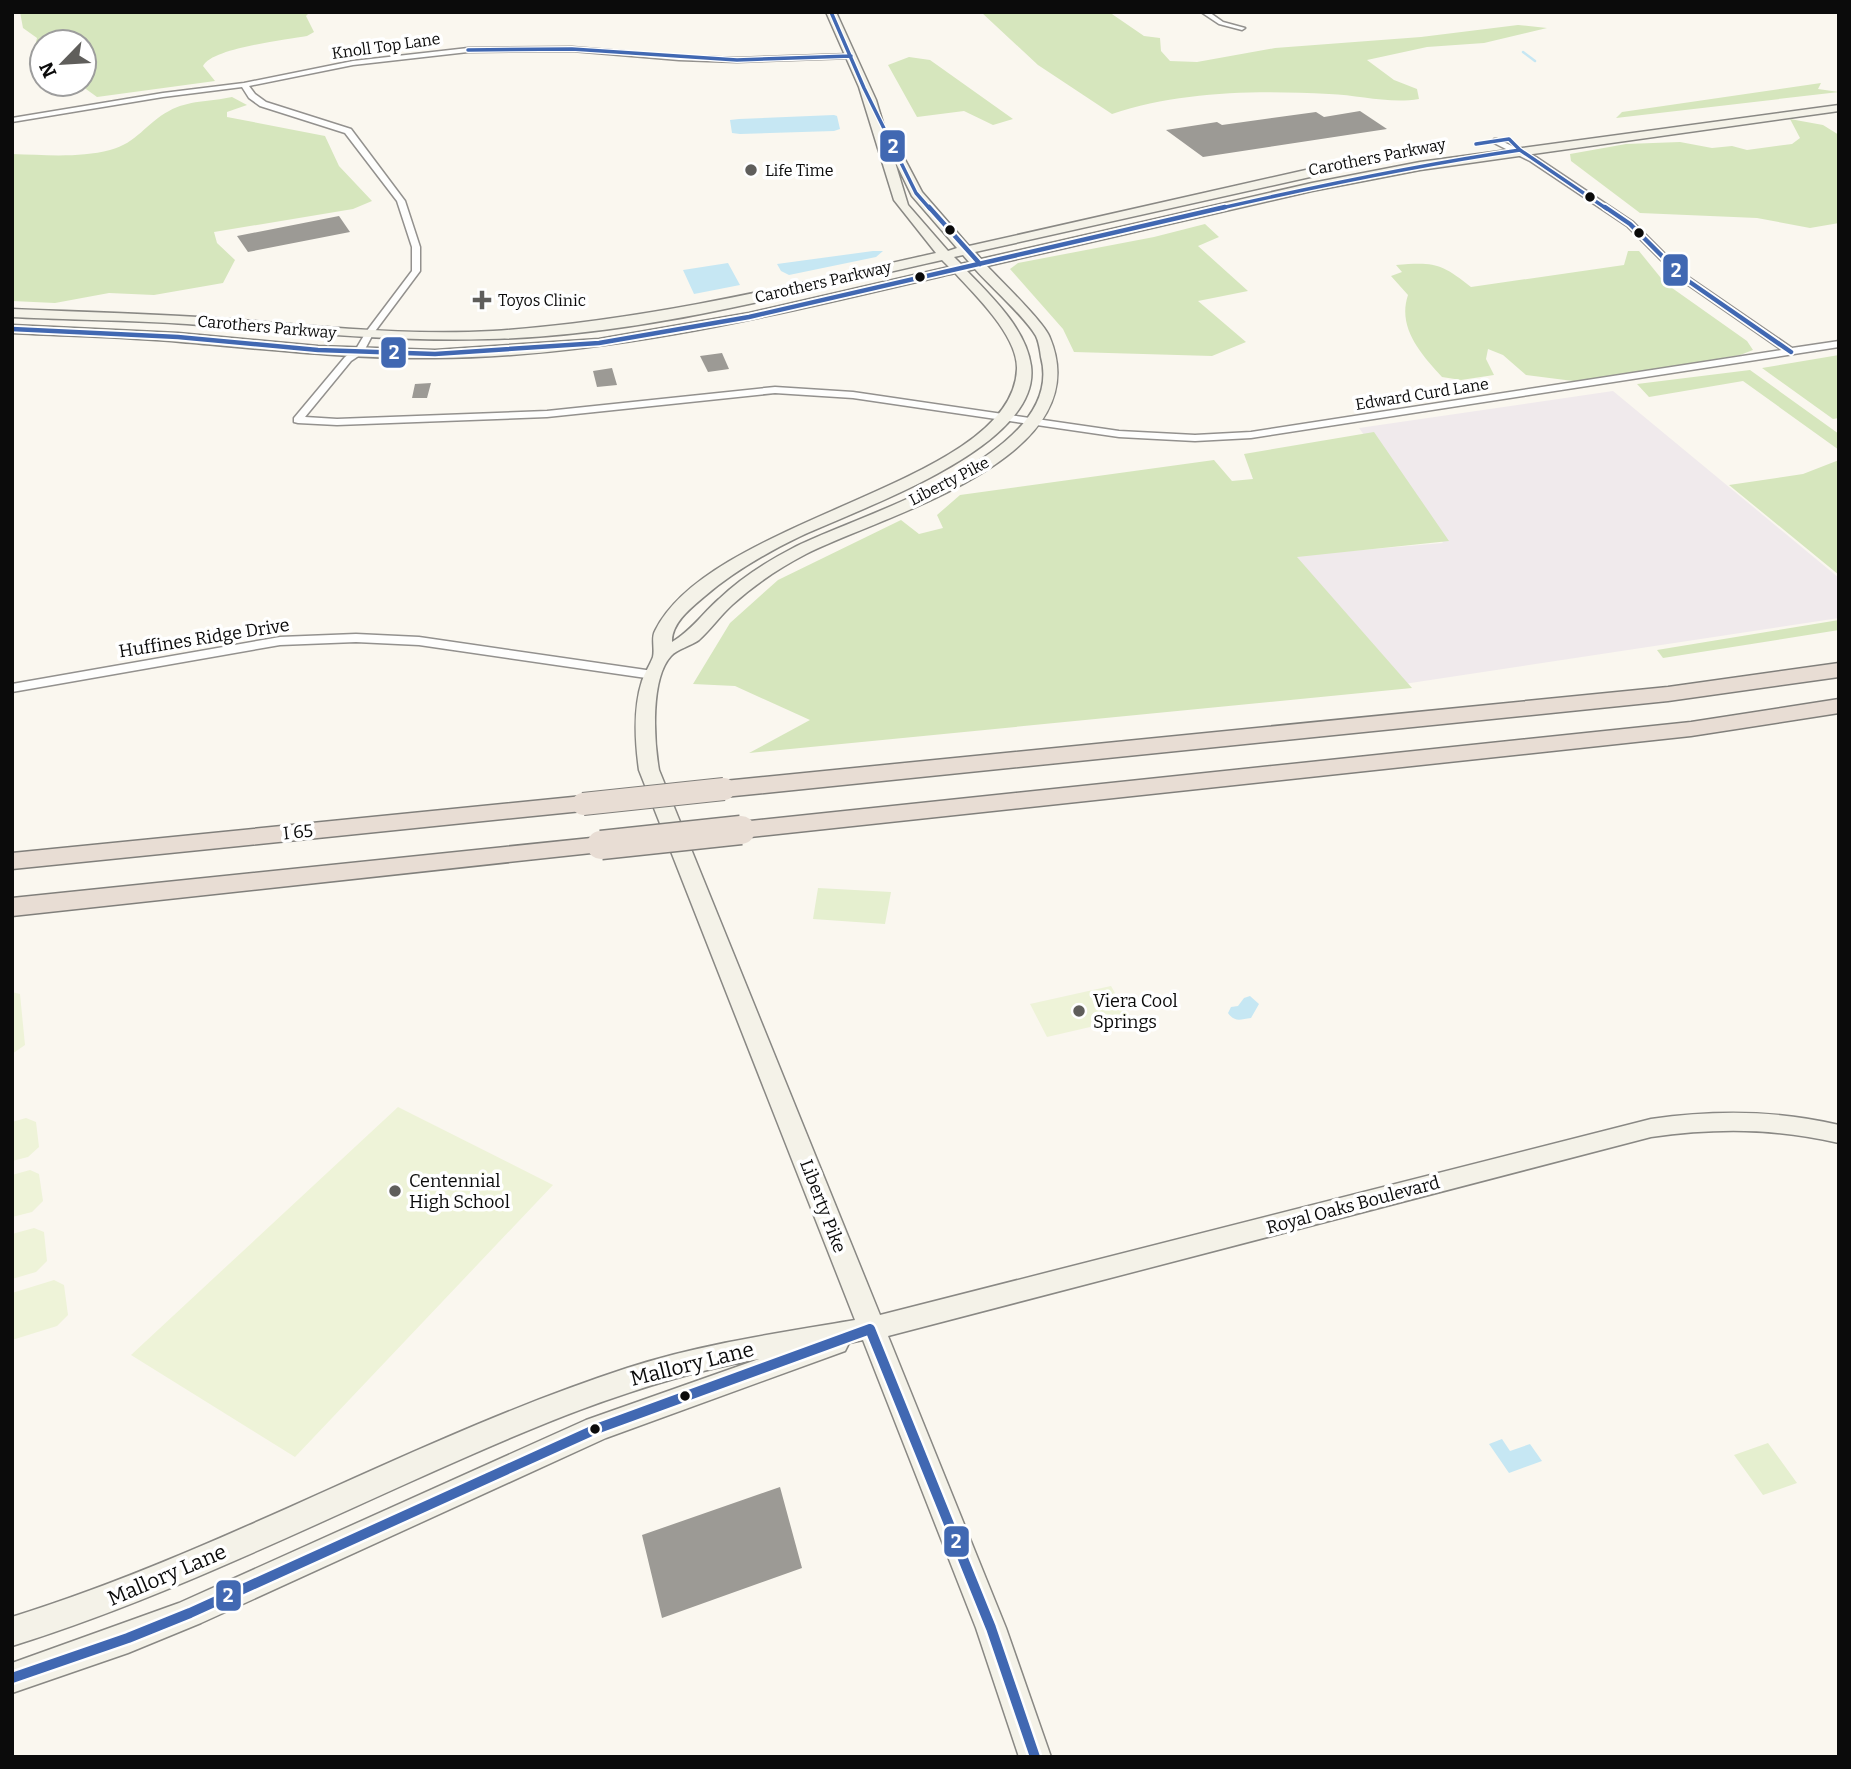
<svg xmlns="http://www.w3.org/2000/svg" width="1851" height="1769" font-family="Bitter,serif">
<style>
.industrial{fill:#f0eaec}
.green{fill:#e5efcf}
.forest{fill:#d6e6bd}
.pitch{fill:#eef3d8}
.water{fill:#c6e7f3}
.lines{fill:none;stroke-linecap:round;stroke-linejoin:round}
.stream{stroke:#c6e7f3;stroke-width:2.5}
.building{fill:#9c9a95}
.street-casing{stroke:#93918e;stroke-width:3}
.secondary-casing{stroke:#898884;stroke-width:3}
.highway-casing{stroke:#807f7b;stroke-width:3}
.street{fill:#fefefd;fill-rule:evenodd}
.secondary{fill:#f4f2e8;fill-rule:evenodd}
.highway{fill:#e8ddd4;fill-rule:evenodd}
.highway-bridge-far1-casing{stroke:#807f7b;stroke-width:24;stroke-linecap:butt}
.highway-bridge-casing{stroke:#807f7b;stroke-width:31;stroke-linecap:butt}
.highway-bridge-far1{stroke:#e8ddd4;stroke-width:22}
.highway-bridge{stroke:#e8ddd4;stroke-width:28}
.bus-1-far2-casing{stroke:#fff;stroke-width:6}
.bus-1-far1-casing{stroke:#fff;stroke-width:8}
.bus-1-casing{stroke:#fff;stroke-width:15}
.bus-1-far2{stroke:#4168b2;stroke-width:3.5}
.bus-1-far1{stroke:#4168b2;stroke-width:4.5}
.bus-1{stroke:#4168b2;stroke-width:10}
.poi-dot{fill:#5f5e5b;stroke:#fff;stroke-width:2.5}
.bus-dot{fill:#0b0b0b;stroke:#fff;stroke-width:2.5}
.labels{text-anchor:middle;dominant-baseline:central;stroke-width:7;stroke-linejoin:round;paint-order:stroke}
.far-street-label{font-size:16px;fill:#0b0b0b;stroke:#fff}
.far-poi-label{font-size:16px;fill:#0b0b0b;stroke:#fff;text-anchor:start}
.street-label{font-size:18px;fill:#0b0b0b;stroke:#fff}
.poi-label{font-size:18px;fill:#0b0b0b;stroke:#fff;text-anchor:start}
.near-street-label{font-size:21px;fill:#0b0b0b;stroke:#fff}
.line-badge{stroke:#fff;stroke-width:2.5}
.badge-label{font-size:19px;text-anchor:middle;font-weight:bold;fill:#fff}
</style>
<rect width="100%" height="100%" fill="#faf7ef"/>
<path class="industrial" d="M1613 391 1839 578V618L1404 684 1292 556 1443 543 1359 428Z"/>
<path class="green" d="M818 888 891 892 885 924 813 919Z
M1768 1443 1797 1483 1763 1495 1734 1455Z"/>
<path class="forest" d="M20 12H310L306 16 314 32 307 36C285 40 212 48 203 66L215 81 97 97 79 84H84V42H42V49L35 46 37 38 23 28Z
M981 12H1109L1144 36 1160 38 1161 51 1170 61 1197 62 1275 48 1421 37 1518 25 1547 28 1484 43 1427 47 1367 60 1394 80 1417 89 1419 99C1389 104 1359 95 1329 94 1258 90 1180 91 1112 114L1038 65Z
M909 57 930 60 1013 119 993 125 964 111 917 117 888 65Z
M1821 83 1818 89 1839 92 1616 118 1622 112Z
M232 97 247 105 227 112V117L325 136 339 166 372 201 353 209 214 232 217 243 235 260 223 283 154 295 109 293 55 303 12 301V154C45 155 79 158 110 150 137 143 146 123 169 111 188 100 210 102 232 97Z
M1790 119 1823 125 1839 135V223L1810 228 1757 218 1640 213 1571 161 1570 154 1626 144 1680 142 1712 148 1732 146 1747 150 1792 144 1800 138Z
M1205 224 1219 237 1198 246 1248 291 1198 301 1246 342 1212 356 1074 352 1063 329 1010 269 1018 263 1154 237Z
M1628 251H1639L1665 283 1747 341 1753 350 1740 355 1581 382 1526 375 1503 355 1488 349 1486 359 1494 375 1461 380 1442 377C1421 354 1397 328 1408 295L1391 276 1402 272 1396 265C1434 262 1441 263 1471 287L1624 265Z
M1839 355V418L1833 419 1762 368Z
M1750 370 1839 434V450L1743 381 1649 397 1637 384Z
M1374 432 1449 541 1297 557 1412 688 749 753 810 720 735 686 693 684 730 623 778 580 901 520 919 534 943 528 937 515 960 495 1214 460 1232 481 1253 479 1244 454Z
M1839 460V575L1729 485 1803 474Z
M1839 620V630L1663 658 1657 650Z"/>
<path class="pitch" d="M1111 986 1129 1018 1047 1037 1030 1004Z
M12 992 20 994 25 1045 12 1054Z
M398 1107 553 1185 295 1457 131 1355Z
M26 1118 36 1122 39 1147 28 1157 12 1161V1122Z
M30 1170 39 1174 43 1201 32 1212 12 1217V1175Z
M34 1228 44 1232 47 1261 36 1272 12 1279V1234Z
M54 1280 64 1285 68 1315 57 1326 12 1340V1293Z"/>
<path class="water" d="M834 115 837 116 840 129 834 131 740 134 732 133 730 120 739 119Z
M873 251H883L876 257 789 275 781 271 777 264Z
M728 263 740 285 694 294 683 270Z
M1250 996 1259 1004 1251 1018C1241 1019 1235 1023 1228 1013L1231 1007 1238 1006 1244 998Z
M1502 1439 1510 1451 1530 1444 1542 1461 1509 1473 1489 1444Z"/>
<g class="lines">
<path class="stream" d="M1523 52 1535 61"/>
</g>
<path class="building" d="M1360 111 1387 129 1203 157 1166 130 1217 122 1222 125 1316 112 1324 117Z
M339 216 350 232 248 252 237 236Z
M722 353 729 369 708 372 700 356Z
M612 368 617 385 597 387 593 371Z
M431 383 427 398H412L415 384Z
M780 1487 802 1568 662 1618 642 1535Z"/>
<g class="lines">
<g class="street-casing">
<path id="street" d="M1201 12H1209L1223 22 1245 28 1242 30 1219 24Z
M572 47 679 56 737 58 851 54 855 56 851 58 737 62 679 60 572 51 468 52 353 65 249 86 255 94 266 102 351 129 405 201 420 247V271L373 334 363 353 351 361 305 417 337 419 547 411 775 387 853 392 1119 431 1195 435 1251 432 1782 350 1681 280 1627 226 1530 161 1494 143V139H1497L1536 157 1633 222 1687 276 1792 348 1839 341V347L1251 438 1195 441 1119 437 853 398 775 393 547 417 337 425 298 423 294 422V418L345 357 356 349 366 332 412 271V247L397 201 345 133 260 106 249 98 242 87 163 97 12 122V118L163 93 244 83 353 61 468 48Z
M356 634 419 637 653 671 659 675 653 679 419 645 356 642 280 645 12 692V684L280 637Z"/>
</g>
<g class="secondary-casing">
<path id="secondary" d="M826 12H836L876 100 892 153 901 152 922 192 969 246 1319 167 1325 171 1319 175 975 252 981 259 1312 183 1420 162 1839 105V111L1420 170 1312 191 987 266C1000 280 1045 323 1050 338 1100 459 883 515 806 554 779 568 754 585 732 605 720 616 711 629 699 640 691 646 677 649 671 656 650 679 654 741 659 770L880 1315 1651 1119C1715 1110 1776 1110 1839 1125V1143C1775 1128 1715 1128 1651 1137L888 1336 1006 1628 1051 1757H1019L976 1628 863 1340 849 1343 845 1351 606 1438 201 1623 128 1653 12 1693V1663L179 1603 586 1420 759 1359C636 1381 523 1431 410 1482 279 1541 149 1603 12 1646V1617C224 1551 416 1437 627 1368 701 1344 778 1333 855 1320L639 770C635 741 633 709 642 681 645 672 650 665 653 657 655 648 651 638 655 631 712 516 1013 485 1017 369 1018 336 976 296 955 273 783 313 611 357 434 358 350 359 265 349 181 342 125 337 68 336 12 333V325L178 333 318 346 435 350 599 339 749 313 949 267 942 260C793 293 642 336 488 339 388 342 287 331 187 324 129 320 70 320 12 317V309C85 312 157 314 229 319 316 326 406 336 493 331 644 321 789 286 936 253L894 200 859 87ZM894 159 912 196 957 248 948 251 908 205ZM963 255 969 262 961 264 954 257ZM975 269C991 287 1025 317 1036 336 1039 342 1040 350 1041 357 1068 456 859 514 793 548 766 562 741 578 719 599 703 613 691 631 672 642 671 623 692 607 705 596 733 572 766 553 799 537 857 509 1042 448 1031 366 1026 329 992 297 967 271Z"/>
</g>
<g class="highway-casing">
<path id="highway" d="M1839 663V677L1668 701 724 797 715 794 712 789 715 784 724 781 1668 687Z
M1839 699V713L1691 736 741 838 732 836 728 830 732 824 741 822 1691 722Z
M583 796 592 798 595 804 592 810 12 869V853Z
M601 837 610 839 614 845 610 851 12 916V898Z"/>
</g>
<use href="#street" class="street"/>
<use href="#secondary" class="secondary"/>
<use href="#highway" class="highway"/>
<g class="highway-bridge-far1-casing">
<path id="highway-bridge-far1" d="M583 804 724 789"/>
</g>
<g class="highway-bridge-casing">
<path id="highway-bridge" d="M601 845 741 830"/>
</g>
<use href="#highway-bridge-far1" class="highway-bridge-far1"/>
<use href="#highway-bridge" class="highway-bridge"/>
<g class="bus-1-far2-casing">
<path id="bus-1-far2" d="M831 12 864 88 916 193 930 209
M468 50 572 49 737 60 851 56
M1476 144 1509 139 1520 150 1607 209
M1217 209C1318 186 1418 165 1520 150"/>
</g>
<g class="bus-1-far1-casing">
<path id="bus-1-far1" d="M929 207 980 264
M1605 207 1630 224 1684 278 1791 352
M12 329 178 337 318 350 435 354 599 343 749 317 1225 207"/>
</g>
<g class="bus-1-casing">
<path id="bus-1" d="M870 1329 991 1628 1035 1757
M12 1678 128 1638 190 1613 596 1429 870 1329"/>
</g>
<use href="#bus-1-far2" class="bus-1-far2"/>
<use href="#bus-1-far1" class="bus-1-far1"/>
<use href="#bus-1" class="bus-1"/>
</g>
<g class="poi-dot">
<circle cx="751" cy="170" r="7"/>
<path d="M478.5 289.5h7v7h7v7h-7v7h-7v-7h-7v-7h7z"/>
<circle cx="1079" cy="1011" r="7"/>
<circle cx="395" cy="1191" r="7"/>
</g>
<g class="bus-dot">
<circle cx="1590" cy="197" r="6"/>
<circle cx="950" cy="230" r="6"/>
<circle cx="1639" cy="233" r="6"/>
<circle cx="920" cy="277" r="6"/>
<circle cx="685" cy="1396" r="6"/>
<circle cx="595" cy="1429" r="6"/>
</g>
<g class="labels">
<g class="far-street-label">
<text transform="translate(386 46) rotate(-8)">Knoll Top Lane</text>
<text transform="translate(1377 157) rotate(-11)">Carothers Parkway</text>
<text transform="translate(823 282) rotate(-13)">Carothers Parkway</text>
<text transform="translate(267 327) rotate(5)">Carothers Parkway</text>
<text transform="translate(1422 394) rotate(-9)">Edward Curd Lane</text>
<text transform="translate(949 481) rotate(-27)">Liberty Pike</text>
</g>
<g class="far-poi-label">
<text x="765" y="170">Life Time</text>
<text x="498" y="300">Toyos Clinic</text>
</g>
<g class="street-label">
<text transform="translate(204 638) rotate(-9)">Huffines Ridge Drive</text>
<text transform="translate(298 832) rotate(-6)">I 65</text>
<text transform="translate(1353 1205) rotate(-15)">Royal Oaks Boulevard</text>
<text transform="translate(823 1206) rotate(69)">Liberty Pike</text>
</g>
<g class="poi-label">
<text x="1093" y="1001">Viera Cool<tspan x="1093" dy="21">Springs</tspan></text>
<text x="409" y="1181">Centennial<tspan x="409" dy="21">High School</tspan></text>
</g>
<g class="near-street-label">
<text transform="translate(692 1364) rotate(-14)">Mallory Lane</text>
<text transform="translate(167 1575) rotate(-23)">Mallory Lane</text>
</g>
</g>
<g class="line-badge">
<rect x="879" y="129" width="27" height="34" rx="7" fill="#4168b2"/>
<rect x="1662" y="253" width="27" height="34" rx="7" fill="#4168b2"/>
<rect x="380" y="336" width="27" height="33" rx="7" fill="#4168b2"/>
<rect x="943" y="1525" width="27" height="33" rx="7" fill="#4168b2"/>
<rect x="215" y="1579" width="27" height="33" rx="7" fill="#4168b2"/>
</g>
<g class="badge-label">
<text x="893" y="153">2</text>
<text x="1676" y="277">2</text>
<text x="394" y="359">2</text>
<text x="956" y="1548">2</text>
<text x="228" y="1602">2</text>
</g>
<rect width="1851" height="1769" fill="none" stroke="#0b0b0b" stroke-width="28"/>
<g transform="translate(63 63) rotate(245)"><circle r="33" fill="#ffffff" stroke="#9d9d9d" stroke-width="2"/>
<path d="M0-5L12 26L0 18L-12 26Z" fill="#5f5e5b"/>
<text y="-10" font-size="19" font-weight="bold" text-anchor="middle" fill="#0b0b0b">N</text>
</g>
</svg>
